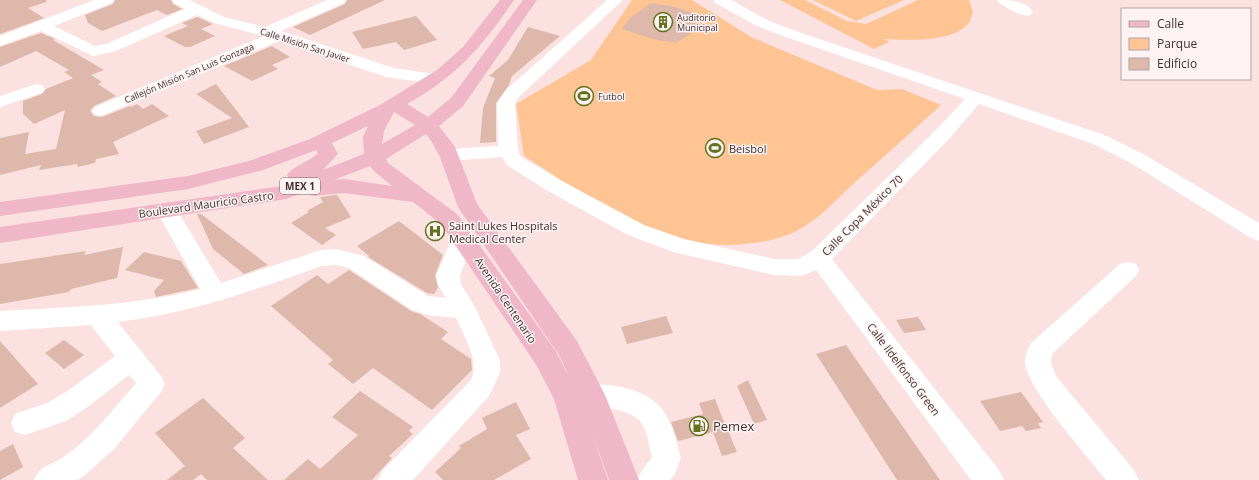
<svg xmlns="http://www.w3.org/2000/svg" width="1259" height="480" font-family="'Open Sans',sans-serif">
<style>
.green{fill:#ffc494}
.building{fill:#deb8aa}
.lines{fill:none;stroke-linecap:round;stroke-linejoin:round}
.minor{fill:#fff;fill-rule:evenodd}
.major{fill:#efb7c8;fill-rule:evenodd}
.labels{text-anchor:middle;dominant-baseline:central;stroke-width:3;stroke-linejoin:round;paint-order:stroke}
.far-poi-label{font-size:9px;fill:#413030;stroke:#fcf3f2;text-anchor:start}
.far-street-label{font-size:9px;fill:#413030;stroke:#fcf3f2}
.shield{fill:#fcf3f2;stroke:#796a6a;stroke-width:1}
.shield-label{font-size:10px;font-weight:bold;fill:#413030}
.poi-label{font-size:11px;fill:#413030;stroke:#fcf3f2;text-anchor:start}
.street-label{font-size:11px;fill:#413030;stroke:#fcf3f2}
.near-poi-label{font-size:13px;fill:#413030;stroke:#fcf3f2;text-anchor:start}
</style>
<rect width="100%" height="100%" fill="#fbe1e0"/>
<path class="green" d="M632 0H692L751 37 877 90 902 89 941 105C912 131 883 158 853 184 836 200 820 218 800 229 786 237 769 241 753 243 666 256 594 200 524 156L516 104 591 60Z
M780 0H805L847 21 866 24 918 0H969L973 12C972 16 970 21 968 24 951 43 908 40 885 39L889 42 874 49Z
M813 0H904L856 21Z"/>
<path class="building" d="M0 0H46V2L28 8 44 18 0 34Z
M115 0H171L173 4 182 9 167 15 157 10 102 31 88 23 85 15 113 4Z
M347 0H385L310 35 293 27 345 4Z
M651 3 671 6 703 16 690 34 676 43 653 39 622 29 630 18Z
M416 16 437 40 404 50 396 42 363 49 352 32Z
M197 17 213 24 201 29 215 36 190 47H185L164 36 188 26 182 23Z
M528 27 560 36 512 76 509 85 496 103V142L480 143 483 108 495 78 489 76 508 60Z
M41 33 55 39 53 40 104 70 91 75 102 82 98 84 116 96 94 106 90 111 94 116 102 117 130 106 131 107 137 104 143 109 152 104 169 116 113 142 119 154 96 159 95 163 78 167 77 164 39 170 41 165 0 175V138L29 132 25 154 56 149 65 110 34 124 23 114V101L42 94 46 89 73 78 64 72 69 70 36 51 0 67V47Z
M272 46 290 57 272 65 278 69 252 81 224 66Z
M216 84 249 127 204 144 196 131 232 118 196 94Z
M337 195 351 217 325 228 336 235 322 245 291 223 309 212 307 211 323 202 320 197Z
M197 214H201L268 265 244 274 213 249Z
M399 221 443 255 435 275 438 288 434 294 427 293 368 257 369 256 357 246Z
M123 247 117 278 71 289 69 292 0 304V264L86 251 84 255Z
M144 252 181 261 198 288 156 297 154 291 164 280 125 270Z
M349 270 411 311 420 314 448 332 441 339 471 359 472 370 432 410 373 368 353 384 328 364 333 360 271 306 317 275 328 284Z
M666 316 673 333 627 344 621 327Z
M918 317 926 330 904 333 896 320Z
M64 340 84 355 64 369 45 353Z
M0 341 38 384 0 408Z
M846 345 940 480H897L816 354Z
M748 380 767 420 754 424 737 386Z
M360 391 413 427 409 431 413 434 389 456 392 458 372 480H284L308 459 320 469 358 435 332 417Z
M1021 392 1043 422 1038 423 1041 428 1026 431 1022 426 1000 431 980 401Z
M203 398 245 438 233 448 268 480H207L201 474 193 480H167L185 466 155 433Z
M715 399 720 412 737 452 722 456 713 432 678 441 671 422 703 414 699 403Z
M516 402 530 429 516 435 531 459 494 480H443L435 472 461 448 459 446 487 429 482 418Z
M13 444 23 467 0 480V451Z"/>
<g class="lines">
<path class="minor" d="M94 0H114L112 3 54 26 95 46 106 44 185 9 174 3 172 0H190L224 17 265 27 327 0H346L344 3 281 31 394 68 435 74 441 75 443 79 441 83 435 84 386 77 279 41 101 116 95 115 92 111 95 107 264 36 214 23 197 15 116 51 93 56 41 31 0 46V36Z
M607 0H623L519 97 515 103 518 151 521 157 560 180 644 225 684 239 774 259H798L811 252 936 130 965 99 780 35 757 26 715 3 713 0H731L767 20 790 29 1107 136 1145 155 1259 223V241L1251 238 1131 163 1093 144 979 104 950 138 832 259 999 470 1004 480H971L816 270 802 276 774 275 673 252 628 235 546 190 507 165 502 157 449 161 442 159 439 155 442 151 449 149 498 146 497 103 506 90Z
M997 0C1010 0 1025 0 1033 12L1031 15C1020 18 1009 8 999 3Z
M36 84 42 85 45 89 42 93 0 107V96Z
M167 203 174 205 221 283 321 250 336 249 364 256 428 296 446 298 438 285 436 276 455 231 463 228 471 231 474 236 460 276 461 284 476 309 500 360V373L489 396 413 480H378L383 470 471 380C480 360 464 337 456 318L428 315 412 310 349 268 336 265 322 266C255 290 189 314 118 322L161 376 165 384 161 392 115 448 83 477 77 480H34C41 465 49 466 62 458 91 439 113 409 136 383L129 375 89 406 66 421 25 435 15 432 11 423 15 414 47 403 69 390 115 356 91 325 0 331V311C68 307 134 306 200 289L156 210 160 205Z
M1128 262 1136 264 1139 270 1136 276 1052 354 1051 363 1056 376 1134 470 1139 480H1106C1087 456 1028 390 1025 363 1024 356 1028 349 1031 343L1120 264Z
M576 385C604 383 644 385 662 409 673 423 676 442 681 458L675 474 670 480H637L642 470 652 457C649 448 648 436 644 427 635 411 613 408 597 408 586 407 577 409 566 405L563 397 566 389Z"/>
<path class="major" d="M500 0H514C482 47 457 76 407 104L428 117 451 98 523 0H537L463 106 439 126 455 147 477 204 577 341 605 395 639 480H609L590 427 608 480H578L554 399 537 366 441 224 413 202 344 193 313 196 305 192 286 199 0 243V227L282 186 295 181 290 180 287 175C293 166 309 162 318 153L316 150 263 170 188 189 0 216V202L188 176 249 161 310 139 380 105 437 70 463 47ZM394 112 415 125 382 144 384 131ZM368 126 363 137 364 154 323 170 338 154 332 143ZM426 134 432 142 440 157 458 207 559 355 570 378 555 350 457 214 388 163 386 159ZM370 166 374 171 392 186 344 179 334 180Z"/>
</g>
<defs>
<g id="building-ring" transform="scale(1)"><circle r="9.5" fill="#fcf3f2" stroke="#62721e" stroke-width="1.5"/><path d="M-4-6H4V6H1V3H-1V6H-4ZM-2.5-4.3h1.7v1.8h-1.7ZM.8-4.3h1.7v1.8H.8ZM-2.5-1h1.7V.8h-1.7ZM.8-1h1.7V.8H.8Z" fill="#62721e"/></g>
<g id="stadium-ring" transform="scale(1)"><circle r="9.5" fill="#fcf3f2" stroke="#62721e" stroke-width="1.5"/><path d="M0-5a6.5 5 0 1 0 0 10a6.5 5 0 1 0 0-10ZM-3.5-1.8h7v3.6h-7Z" fill="#62721e"/></g>
<g id="hospital-ring" transform="scale(1)"><circle r="9.5" fill="#fcf3f2" stroke="#62721e" stroke-width="1.5"/><path d="M-5-5h3v3.5h4V-5h3V5h-3V1.5h-4V5h-3Z" fill="#62721e"/></g>
<g id="fuel-ring" transform="scale(1)"><circle r="9.5" fill="#fcf3f2" stroke="#62721e" stroke-width="1.5"/><path d="M-5.5-6h7V0h2V4h1.3V-2.5L3-4.5l.8-.8L6-3V5H2.5V1h-1V6h-7ZM-4.2-4.7v3.2H.2V-4.7Z" fill="#62721e"/></g>
</defs>
<g fill-rule="evenodd">
<use href="#building-ring" x="663" y="22"/>
<use href="#stadium-ring" x="584" y="96"/>
<use href="#stadium-ring" x="715" y="148"/>
<use href="#hospital-ring" x="435" y="231"/>
<use href="#fuel-ring" x="699" y="426"/>
</g>
<g class="labels">
<g class="far-poi-label">
<text x="677" y="17">Auditorio<tspan x="677" dy="10">Municipal</tspan></text>
<text x="598" y="96">Futbol</text>
</g>
<g class="far-street-label">
<text transform="translate(305 45) rotate(18)">Calle Misión San Javier</text>
<text transform="translate(189 73) rotate(-23)">Callejón Misión San Luis Gonzaga</text>
</g>
<rect class="shield" x="280" y="178" width="40" height="16" rx="3"/>
<g class="shield-label">
<text x="300" y="186">MEX 1</text>
</g>
<g class="poi-label">
<text x="729" y="148">Beisbol</text>
<text x="449" y="225">Saint Lukes Hospitals<tspan x="449" dy="13">Medical Center</tspan></text>
</g>
<g class="street-label">
<text transform="translate(206 204) rotate(-8)">Boulevard Mauricio Castro</text>
<text transform="translate(862 215) rotate(-45)">Calle Copa México 70</text>
<text transform="translate(506 300) rotate(56)">Avenida Centenario</text>
<text transform="translate(904 369) rotate(53)">Calle Ildelfonso Green</text>
</g>
<g class="near-poi-label">
<text x="713" y="426">Pemex</text>
</g>
</g>
<rect x="1121" y="8" width="130" height="72" fill="#fcf3f2" stroke="#b1a5a4"/>
<rect x="1129" y="21" width="20" height="6" fill="#efb7c8" stroke="#b1a5a4"/>
<text x="1157" y="28" font-size="12" fill="#413030">Calle</text>
<rect x="1129" y="38" width="20" height="12" fill="#ffc494" stroke="#b1a5a4"/>
<text x="1157" y="48" font-size="12" fill="#413030">Parque</text>
<rect x="1129" y="58" width="20" height="12" fill="#deb8aa" stroke="#b1a5a4"/>
<text x="1157" y="68" font-size="12" fill="#413030">Edificio</text>
</svg>
